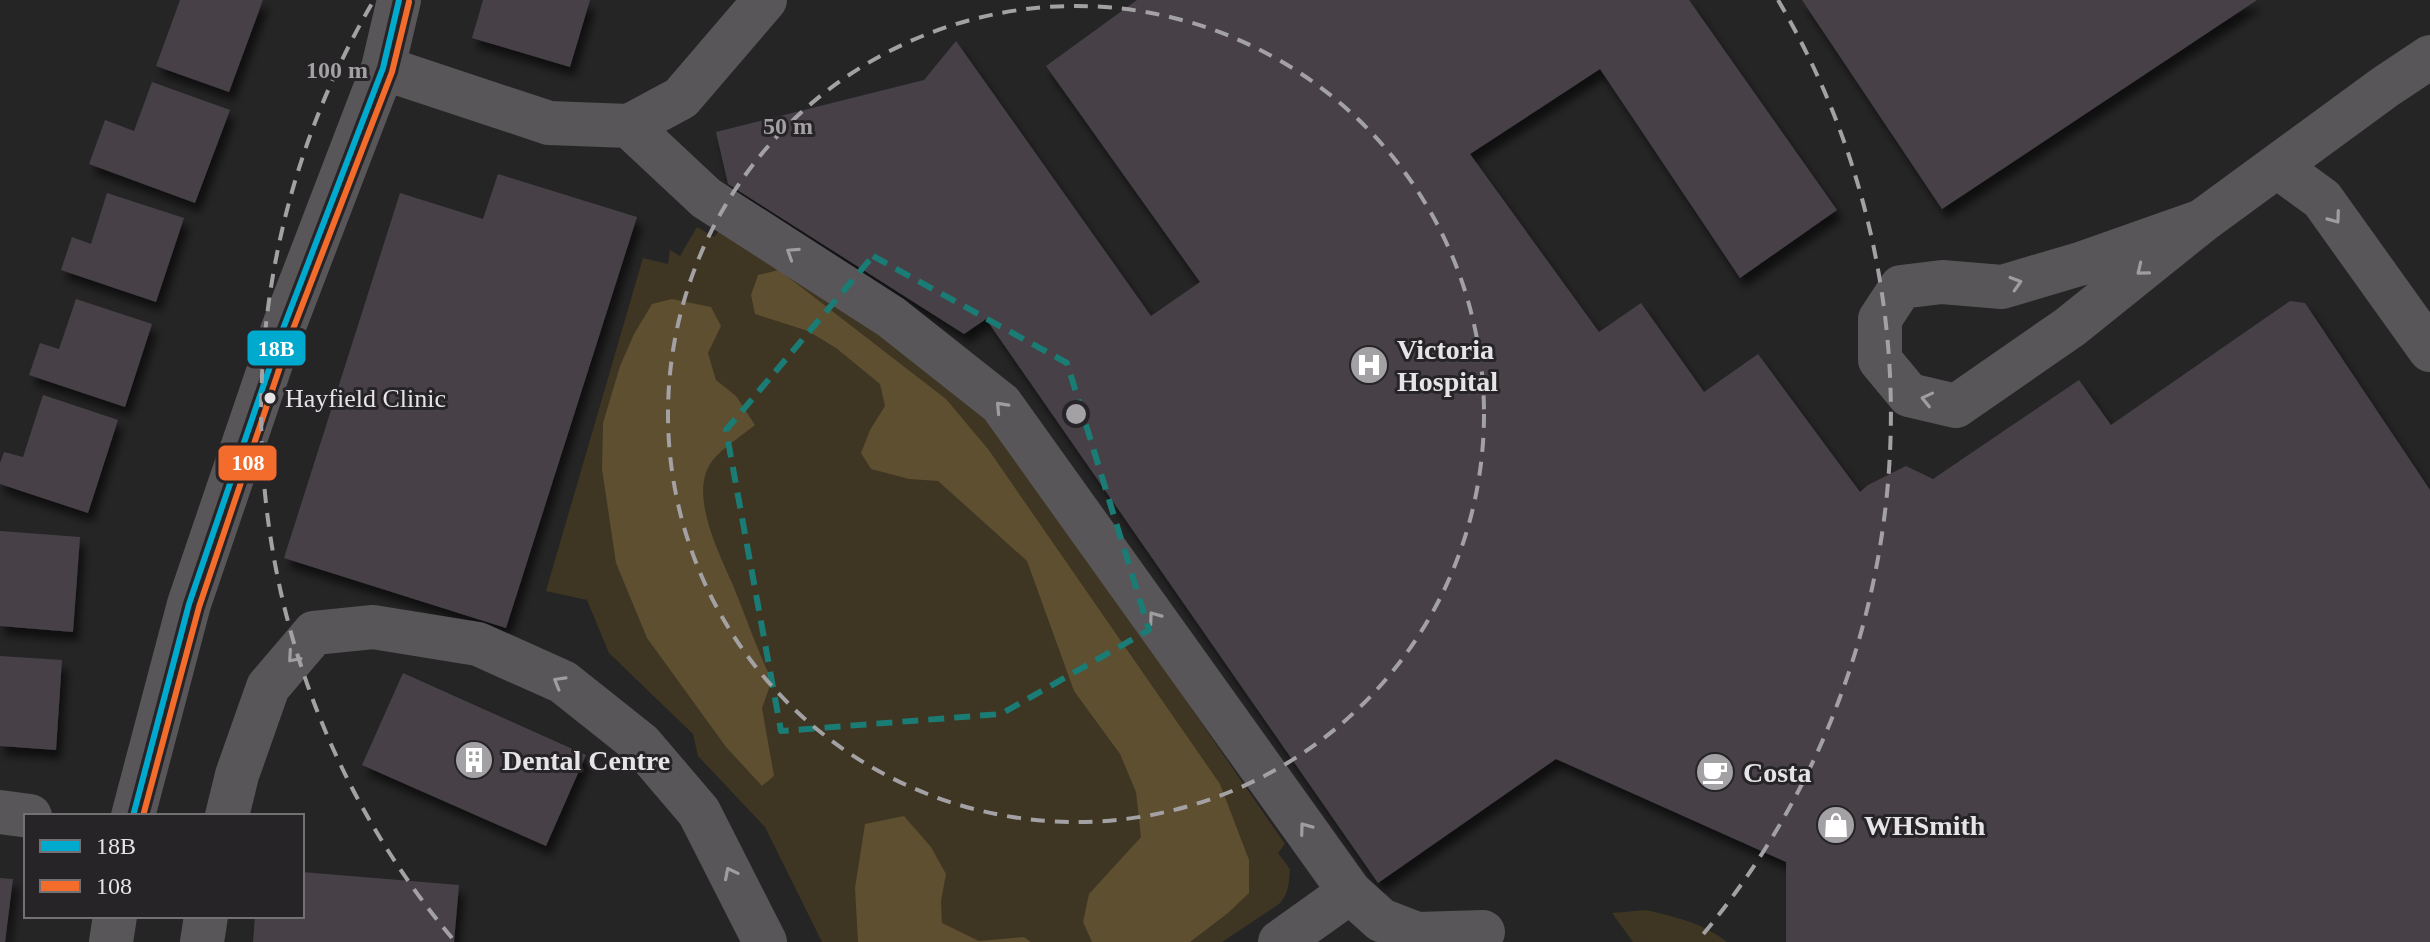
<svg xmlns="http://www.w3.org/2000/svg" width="2430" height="942" font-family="Georgia,serif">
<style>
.green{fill:#3e3522}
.forest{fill:#5d4f30}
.building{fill:#464147;filter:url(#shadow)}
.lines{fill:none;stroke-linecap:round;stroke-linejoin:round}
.minor{stroke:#585658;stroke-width:44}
.bus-1-casing{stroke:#272427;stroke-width:12}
.bus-2-casing{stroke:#272427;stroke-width:12}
.bus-1{stroke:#00a9ce;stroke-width:6}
.bus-2{stroke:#f36c2b;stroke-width:6}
.oneway{stroke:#9f9d9f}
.marked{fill:none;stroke:#1a7c74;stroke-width:6;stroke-dasharray:16 10;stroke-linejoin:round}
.ring{fill:none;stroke:#a3a1a3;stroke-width:4;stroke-dasharray:14 10}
.bus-dot{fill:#e6e4e6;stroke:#272427;stroke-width:3}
.labels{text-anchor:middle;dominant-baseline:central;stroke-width:6;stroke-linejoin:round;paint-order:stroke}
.bus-label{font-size:26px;fill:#e6e4e6;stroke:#272427;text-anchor:start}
.poi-label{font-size:28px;font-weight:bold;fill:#e6e4e6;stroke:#272427;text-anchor:start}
.centre{fill:#a3a1a3;stroke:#272427;stroke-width:4}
.ring-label{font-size:24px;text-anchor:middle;font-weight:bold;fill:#a3a1a3;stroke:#272427;stroke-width:6;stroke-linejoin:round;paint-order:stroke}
.line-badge{stroke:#272427;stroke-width:3}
.badge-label{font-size:22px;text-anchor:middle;font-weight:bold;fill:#fff}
</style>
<defs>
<filter id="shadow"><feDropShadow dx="5" dy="9" stdDeviation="4" flood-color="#0009"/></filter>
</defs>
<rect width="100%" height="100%" fill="#262526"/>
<path class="green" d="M697 227 714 237 722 227 982 405 1285 844 1278 853 1290 869C1289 882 1289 894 1279 904L1222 942H822L765 827 698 756 693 734 609 653 587 600 546 591 643 258 668 264 670 250 680 256Z
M1646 910C1675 917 1703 923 1727 942H1633L1612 913Z"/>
<path class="forest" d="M779 270 946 399 988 449 1220 784 1249 860V893L1228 913 1190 942H1092L1083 922 1089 894 1141 837 1136 792 1120 754 1074 691 1027 561 938 481 909 479 871 469 861 453 870 430 885 406 880 384 836 348 808 331 755 314 751 295 758 275Z
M672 299 711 307 721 326 708 353 716 380 736 396 755 425C743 435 716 452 709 466 691 498 719 553 732 583 746 616 756 649 772 680L762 708 774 776 762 786 726 747 647 638 616 563 602 469 603 423 620 366 634 334 652 304Z
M904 816 931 847 946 874 941 901 942 923 979 941 1024 937 1031 942H858L855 888 865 824Z"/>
<path class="building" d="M180 0H263L229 92 156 66Z
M483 0H590L570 67 472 38Z
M1137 0H1689L1837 210 1740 278 1600 69 1470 154 1599 332 1641 303 1704 392 1758 354 1860 492 1868 485 1906 466 1933 479 2079 380 2111 425 2290 301 2305 303 2430 490V942H1786V862L1556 759 1378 883 986 319 964 334 728 184 716 132 924 80 956 41 1151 316 1200 282 1046 66Z
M1802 0H2257L1942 209Z
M152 82 230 110 195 203 89 164 105 120 134 131Z
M498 174 637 217 506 628 284 558 400 193 483 219Z
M107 193 184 218 156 302 61 270 72 237 91 244Z
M76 299 152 324 125 407 29 375 40 343 59 349Z
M43 395 118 420 88 513 0 484V463L4 452 23 457Z
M0 531 80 537 73 632 0 626Z
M0 656 62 660 56 750 0 746Z
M403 673 586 755 546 846 362 765Z
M302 872 459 885 454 942H253L255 916H302Z
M0 878 13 879 5 942H0Z"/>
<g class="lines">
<path class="minor" d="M383 68 549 123 629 126 681 98 765 0
M629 126 706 198 891 317 1001 404 1350 892
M2278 167 2322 199 2430 350
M2202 221 2083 263 2002 287 1942 282 1901 287 1880 319V360L1909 395 1956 406 2070 327 2202 221 2385 87 2430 57
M0 812 30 816
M133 816 189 604 281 334 383 68 399 0
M227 816 237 775 268 687 314 633 373 627 478 644 563 682 641 744 699 812 765 942
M111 942 115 916
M202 942 206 916
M1280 942 1350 892 1381 920 1417 934 1483 932"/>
<g class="bus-1-casing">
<path id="bus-1" d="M133 816 189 604 281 334 383 68 399 0"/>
</g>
<g class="bus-2-casing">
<path id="bus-2" d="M143 816 199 607 290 337 392 72 409 2"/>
</g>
<use href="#bus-1" class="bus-1"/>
<use href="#bus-2" class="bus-2"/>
</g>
<defs><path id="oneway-chevron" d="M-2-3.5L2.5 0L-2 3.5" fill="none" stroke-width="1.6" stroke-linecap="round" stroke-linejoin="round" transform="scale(2)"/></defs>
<g class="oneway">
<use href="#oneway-chevron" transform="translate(2335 218) rotate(54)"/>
<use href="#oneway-chevron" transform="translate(792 253) rotate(-147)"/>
<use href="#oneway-chevron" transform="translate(2142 270) rotate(141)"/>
<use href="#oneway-chevron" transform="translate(2016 283) rotate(-17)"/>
<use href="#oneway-chevron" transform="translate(1927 399) rotate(-167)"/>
<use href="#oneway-chevron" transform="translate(1001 407) rotate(-133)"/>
<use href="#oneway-chevron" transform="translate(1154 617) rotate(-126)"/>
<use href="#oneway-chevron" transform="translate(293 657) rotate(131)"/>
<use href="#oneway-chevron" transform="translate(559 682) rotate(-150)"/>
<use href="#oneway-chevron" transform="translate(1305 828) rotate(-126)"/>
<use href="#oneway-chevron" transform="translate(730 873) rotate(-117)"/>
</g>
<path class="marked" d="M873 256 1067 363 1149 630 1001 714 781 731 726 430Z"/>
<g class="ring">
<circle cx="1076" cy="414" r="408"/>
<path d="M452 938A815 815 0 0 1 374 0M1778 0A815 815 0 0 1 1700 938"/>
</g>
<defs>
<g id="hospital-disc" transform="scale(2)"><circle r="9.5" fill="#a3a1a3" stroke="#272427"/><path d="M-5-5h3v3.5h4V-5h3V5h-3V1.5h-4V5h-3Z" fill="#fff"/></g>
<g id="building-disc" transform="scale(2)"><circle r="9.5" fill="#a3a1a3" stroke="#272427"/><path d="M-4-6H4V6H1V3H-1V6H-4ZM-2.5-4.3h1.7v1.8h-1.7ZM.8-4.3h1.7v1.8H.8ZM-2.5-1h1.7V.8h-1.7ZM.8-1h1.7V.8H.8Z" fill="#fff"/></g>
<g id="cafe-disc" transform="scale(2)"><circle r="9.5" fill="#a3a1a3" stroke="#272427"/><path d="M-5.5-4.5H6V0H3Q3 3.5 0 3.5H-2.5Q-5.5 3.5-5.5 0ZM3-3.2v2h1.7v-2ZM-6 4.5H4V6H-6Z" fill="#fff"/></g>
<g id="shop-disc" transform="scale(2)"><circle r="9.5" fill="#a3a1a3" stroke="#272427"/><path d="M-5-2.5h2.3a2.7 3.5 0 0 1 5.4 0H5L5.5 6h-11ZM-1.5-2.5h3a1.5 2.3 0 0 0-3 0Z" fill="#fff"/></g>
</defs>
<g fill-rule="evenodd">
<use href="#hospital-disc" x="1369" y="365"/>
<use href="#building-disc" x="474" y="760"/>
<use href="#cafe-disc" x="1715" y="772"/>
<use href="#shop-disc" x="1836" y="825"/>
</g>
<circle class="bus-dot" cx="270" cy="398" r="7"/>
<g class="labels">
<g class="bus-label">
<text x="285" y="398">Hayfield Clinic</text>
</g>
<g class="poi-label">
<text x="1397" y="349">Victoria<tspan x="1397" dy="32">Hospital</tspan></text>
<text x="502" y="760">Dental Centre</text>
<text x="1743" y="772">Costa</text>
<text x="1864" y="825">WHSmith</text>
</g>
</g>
<circle cx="1076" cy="414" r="12" class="centre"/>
<g class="ring-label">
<text x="337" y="78">100 m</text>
<text x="788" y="134">50 m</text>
</g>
<g class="line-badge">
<rect x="246" y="329" width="61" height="38" rx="8" fill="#00a9ce"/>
<rect x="217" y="444" width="61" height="38" rx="8" fill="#f36c2b"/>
</g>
<g class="badge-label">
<text x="276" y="356">18B</text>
<text x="248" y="470">108</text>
</g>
<rect x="24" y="814" width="280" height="104" fill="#272427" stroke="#737173" stroke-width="2"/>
<rect x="40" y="840" width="40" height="12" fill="#00a9ce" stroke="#737173" stroke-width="2"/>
<text x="96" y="854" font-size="24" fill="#e6e4e6">18B</text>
<rect x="40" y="880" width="40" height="12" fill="#f36c2b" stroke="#737173" stroke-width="2"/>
<text x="96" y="894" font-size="24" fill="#e6e4e6">108</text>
</svg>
